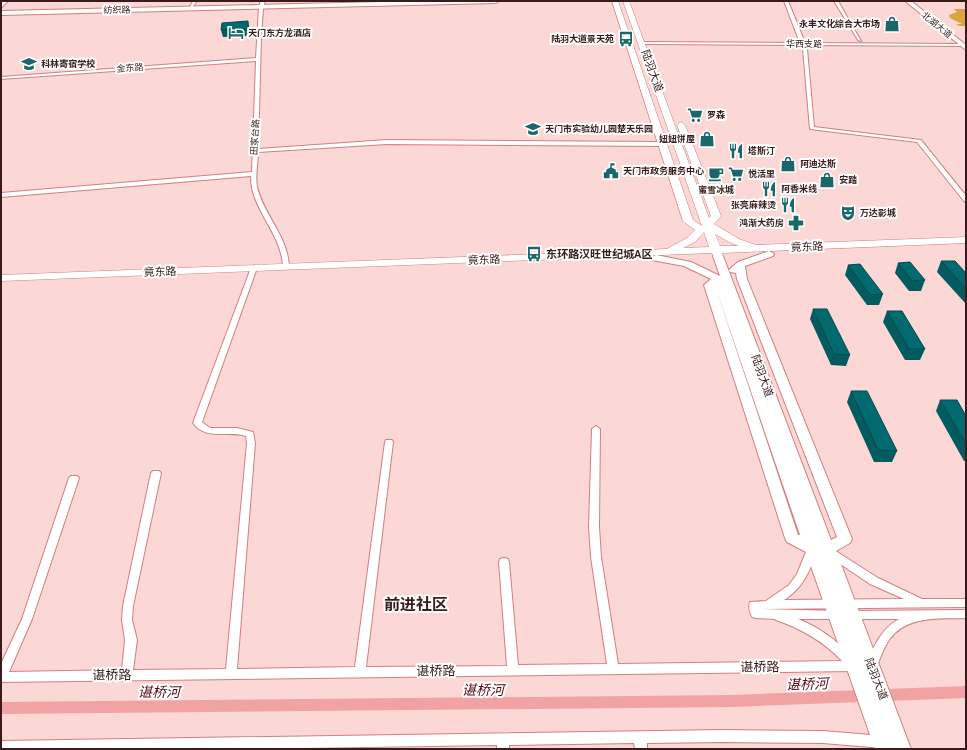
<svg xmlns="http://www.w3.org/2000/svg" width="967" height="750" font-family="Raleway,'Noto Sans SC',sans-serif">
<style>
.green{fill:#dba43d}
.lines{fill:none;stroke-linecap:round;stroke-linejoin:round}
.canal{fill:#f0a3a2;fill-rule:evenodd}
.street-casing{stroke:#d17f80;stroke-width:2}
.secondary-casing{stroke:#d17f80;stroke-width:2}
.primary-casing{stroke:#d17f80;stroke-width:1}
.street{fill:#fff;fill-rule:evenodd}
.secondary{fill:#fff;fill-rule:evenodd}
.primary{fill:#fff;fill-rule:evenodd}
.wall{fill:#025b5f}
.shaded-wall{fill:#014a4e}
.building{fill:#026a6f;stroke:#014a4e}
.labels{text-anchor:middle;dominant-baseline:central;stroke-width:4;stroke-linejoin:round;paint-order:stroke}
.far-street-label{font-size:9px;fill:#3a1a1b;stroke:#fff}
.far-poi-label{font-size:9px;font-weight:bold;fill:#3a1a1b;stroke:#fff;text-anchor:start}
.street-label{font-size:11px;fill:#3a1a1b;stroke:#fff}
.poi-label{font-size:11px;font-weight:bold;fill:#3a1a1b;stroke:#fff;text-anchor:start}
.near-street-label{font-size:13px;fill:#3a1a1b;stroke:#fff}
.near-water-label{font-size:14px;font-style:italic;fill:#5b0b17;stroke:#fff}
.near-quarter-label{font-size:16px;font-weight:bold;fill:#3a1a1b;stroke:#fff}
</style>
<rect width="100%" height="100%" fill="#fbd7d6"/>
<path class="green" d="M954 9H966V26H959L956 24H962L950 18 949 15 957 12Z"/>
<g class="lines">
<path class="canal" d="M966 686V698L731 707 1 714V702L731 695Z"/>
<g class="street-casing">
<path id="street" d="M193 1H197L191 9H189Z
M261 1H265L263 7 261 39 258 149 387 140 662 142 665 144 662 146 387 144 258 152C258 163 255 176 257 187 264 216 288 236 289 267L286 269 283 267C282 233 250 209 251 176L1 197V193L252 172 256 61 1 79V77L256 58 259 7Z
M784 1H788L805 43 966 44V46L806 45 807 49 814 127 921 140 966 196V202L964 201 917 142 810 129 803 49 801 45 642 44 640 43 642 42 800 43Z
M834 1H838L861 41 858 40Z
M254 266 257 268 202 422 210 428H237L253 432 255 443 237 669 355 667 385 442 386 440H392L393 442 366 667 507 666 499 562 500 559 504 558 508 559 509 562 518 665 607 664 591 557 589 527 592 429 596 426 600 429 599 527 601 557 618 664 842 661C823 641 802 629 776 620L775 619 756 618 752 617C750 612 748 607 750 602L766 601 789 585 797 574 808 547 812 546 816 547 817 550C810 571 803 588 784 600L904 599 870 584 827 555 826 552 827 549 831 548 878 578 922 599H966V607L760 609 838 611 842 612 843 615 842 618 838 619H798C819 627 836 640 851 656L853 659 852 661 860 663 862 666 860 669 856 671 1 682V664L22 619 69 478 71 476H77L79 478 32 619 9 672 122 670 125 640 122 620 123 606 151 473 153 471H159L161 473 133 606 132 620 137 640 133 670 226 669 247 443 246 436C228 430 206 441 193 423L251 268Z
M966 610V618C940 619 906 615 889 640 883 649 880 659 876 668L872 670 868 668 866 665C874 646 881 629 899 619H849L845 618 844 615 845 612 849 611Z
M723 730 823 731 883 736 887 738 889 742 887 746 883 748 823 743 723 742 647 743V749H635L634 743 509 745V749H497V745L245 749H1V741Z"/>
</g>
<g class="secondary-casing">
<path id="secondary" d="M2 1H8L1 8Z
M426 1H499L496 3 1 15V11Z
M905 1H911L966 45V50Z
M769 251 774 254 773 256 745 266 747 279 852 539 850 543 836 551 911 749H875L806 552 787 542 785 538 704 285 711 279 684 266 652 260 651 258 656 255 691 262 720 276 713 256 718 253 723 256 831 540 837 537 737 279 736 273 730 272 729 270 738 262ZM715 286 800 535H798Z"/>
</g>
<g class="primary-casing">
<path id="primary" d="M612 1H618L693 220 702 226 623 1H629L709 218 711 216 677 125 681 122 685 125 721 216 714 224 739 239 756 245 966 237V243L722 253 723 256 718 259 714 258 712 253 1 281V275L667 249 687 238 695 230 683 221ZM704 232 709 247 683 248 695 242ZM715 234 731 243 739 246H720Z"/>
</g>
<use href="#street" class="street"/>
<use href="#secondary" class="secondary"/>
<use href="#primary" class="primary"/>
</g>
<path class="wall" d="M248 21 249 29V36L223 37 221 30Z
M941 261 966 273V304L937 272Z
M898 263 925 280 921 291H909L895 273Z
M848 265 883 294 879 305H867L845 275Z
M813 309 850 355 846 366 831 365 810 319Z
M887 311 925 349 920 360H905L883 322Z
M851 391 897 451 892 462H874L847 402Z
M940 400 966 416V461H964L936 411Z"/>
<path class="shaded-wall" d="M248 21 249 29V36L248 29Z"/>
<path class="building" d="M248 21V29L221 30 222 23Z
M941 261H955L966 273V289Z
M910 262 925 280 912 281 898 263Z
M860 264 883 294 870 295 848 265Z
M813 309H827L850 355 834 354Z
M887 311H902L925 349H909Z
M851 391H867L897 451 878 450Z
M940 400H957L966 416V444Z"/>
<defs>
<g id="shop-bare" transform="scale(1.2)"><path d="M-5-2.5h2.3a2.7 3.5 0 0 1 5.4 0H5L5.5 6h-11ZM-1.5-2.5h3a1.5 2.3 0 0 0-3 0Z" fill="#19676a" stroke="#fff" stroke-width="2.5" paint-order="stroke"/></g>
<g id="hotel-bare" transform="scale(1.2)"><path d="M-6-4.5h1.5V1H6V5H4.5V3h-9V5H-6ZM-4 0a1.8 1.8 0 1 1 3.6 0ZM.5 0V-2.5h3Q6-2.5 6 0Z" fill="#19676a" stroke="#fff" stroke-width="2.5" paint-order="stroke"/></g>
<g id="bus-bare" transform="scale(1.2)"><path d="M-5-6H5V4H4V6H2V4H-2V6H-4V4H-5ZM-3.5-4V0h7V-4ZM-3.5 1.2v1.5H-2V1.2ZM2 1.2v1.5H3.5V1.2Z" fill="#19676a" stroke="#fff" stroke-width="2.5" paint-order="stroke"/></g>
<g id="school-bare" transform="scale(1.2)"><path d="M0-5L7-2L0 1L-7-2ZM-4 1L0 2.5L4 1V4Q0 6-4 4Z" fill="#19676a" stroke="#fff" stroke-width="2.5" paint-order="stroke"/></g>
<g id="supermarket-bare" transform="scale(1.2)"><path d="M-6-5.5h2.5l.6 2H6L4.5 2H-2.5L-4.4-4H-6ZM-1.5 3.2a1.3 1.3 0 1 0 .1 0ZM3 3.2a1.3 1.3 0 1 0 .1 0Z" fill="#19676a" stroke="#fff" stroke-width="2.5" paint-order="stroke"/></g>
<g id="restaurant-bare" transform="scale(1.2)"><path d="M-5-6h1v4h1v-4h1v4h1v-4h1v5L-1.5 .5V6h-2V.5L-5-1ZM5-6V6H3V1.5H1.5Q1.5-4 5-6Z" fill="#19676a" stroke="#fff" stroke-width="2.5" paint-order="stroke"/></g>
<g id="civic-bare" transform="scale(1.2)"><path d="M-.6-6.5H3V-4.5H.6V-3L4-1V1h2V6H-6V1h2V-1L-.6-3ZM-1.2 2.5V6h2.4V2.5Z" fill="#19676a" stroke="#fff" stroke-width="2.5" paint-order="stroke"/></g>
<g id="cafe-bare" transform="scale(1.2)"><path d="M-5.5-4.5H6V0H3Q3 3.5 0 3.5H-2.5Q-5.5 3.5-5.5 0ZM3-3.2v2h1.7v-2ZM-6 4.5H4V6H-6Z" fill="#19676a" stroke="#fff" stroke-width="2.5" paint-order="stroke"/></g>
<g id="theatre-bare" transform="scale(1.2)"><path d="M-5-5.5Q0-4 5-5.5V0Q5 5 0 6Q-5 5-5 0ZM-3.3-2.5H-1v1.5H-3.3ZM1-2.5H3.3v1.5H1ZM-2.8 1Q0 5.5 2.8 1Z" fill="#19676a" stroke="#fff" stroke-width="2.5" paint-order="stroke"/></g>
<g id="pharmacy-bare" transform="scale(1.2)"><path d="M-2-6h4v4h4v4h-4v4h-4v-4h-4v-4h4Z" fill="#19676a" stroke="#fff" stroke-width="2.5" paint-order="stroke"/></g>
</defs>
<g fill-rule="evenodd">
<use href="#shop-bare" x="892" y="24"/>
<use href="#hotel-bare" x="236" y="33"/>
<use href="#bus-bare" x="626" y="39"/>
<use href="#school-bare" x="29" y="64"/>
<use href="#supermarket-bare" x="695" y="115"/>
<use href="#school-bare" x="533" y="129"/>
<use href="#shop-bare" x="707" y="139"/>
<use href="#restaurant-bare" x="736" y="151"/>
<use href="#shop-bare" x="788" y="164"/>
<use href="#civic-bare" x="611" y="171"/>
<use href="#cafe-bare" x="716" y="174"/>
<use href="#supermarket-bare" x="736" y="174"/>
<use href="#shop-bare" x="827" y="180"/>
<use href="#restaurant-bare" x="769" y="189"/>
<use href="#restaurant-bare" x="788" y="205"/>
<use href="#theatre-bare" x="848" y="213"/>
<use href="#pharmacy-bare" x="796" y="223"/>
<use href="#bus-bare" x="534" y="254"/>
</g>
<g class="labels">
<g class="far-street-label">
<text transform="translate(117 10) rotate(-1)">纺织路</text>
<text transform="translate(937 25) rotate(39)">北湖大道</text>
<text x="804" y="44">华西支路</text>
<text transform="translate(130 68) rotate(-4)">金东路</text>
<text transform="translate(255 137) rotate(-87)">田家台路</text>
</g>
<g class="far-poi-label">
<text x="880" y="24" text-anchor="end">永丰文化综合大市场</text>
<text x="248" y="33">天门东方龙酒店</text>
<text x="614" y="39" text-anchor="end">陆羽大道景天苑</text>
<text x="41" y="64">科林寄宿学校</text>
<text x="707" y="115">罗森</text>
<text x="545" y="129">天门市实验幼儿园楚天乐园</text>
<text x="695" y="139" text-anchor="end">妞妞饼屋</text>
<text x="748" y="151">塔斯汀</text>
<text x="800" y="164">阿迪达斯</text>
<text x="623" y="171">天门市政务服务中心</text>
<text x="748" y="174">悦活里</text>
<text x="839" y="180">安踏</text>
<text x="781" y="189">阿香米线</text>
<text x="716" y="190" text-anchor="middle">蜜雪冰城</text>
<text x="776" y="205" text-anchor="end">张亮麻辣烫</text>
<text x="860" y="213">万达影城</text>
<text x="784" y="223" text-anchor="end">鸿渐大药房</text>
</g>
<g class="street-label">
<text transform="translate(652 71) rotate(70)">陆羽大道</text>
<text transform="translate(807 247) rotate(-2)">竟东路</text>
<text transform="translate(484 260) rotate(-2)">竟东路</text>
<text transform="translate(160 272) rotate(-2)">竟东路</text>
<text transform="translate(762 376) rotate(70)">陆羽大道</text>
<text transform="translate(876 679) rotate(69)">陆羽大道</text>
</g>
<g class="poi-label">
<text x="546" y="254">东环路汉旺世纪城A区</text>
</g>
<g class="near-street-label">
<text transform="translate(760 667) rotate(-1)">谌桥路</text>
<text transform="translate(436 671) rotate(-1)">谌桥路</text>
<text transform="translate(112 675) rotate(-1)">谌桥路</text>
</g>
<g class="near-water-label">
<text transform="translate(807 684) rotate(-2)">谌桥河</text>
<text x="483" y="690">谌桥河</text>
<text x="159" y="692">谌桥河</text>
</g>
<g class="near-quarter-label">
<text x="416" y="604">前进社区</text>
</g>
</g>
<rect width="967" height="750" fill="none" stroke="#3a1a1b" stroke-width="4"/>
</svg>
